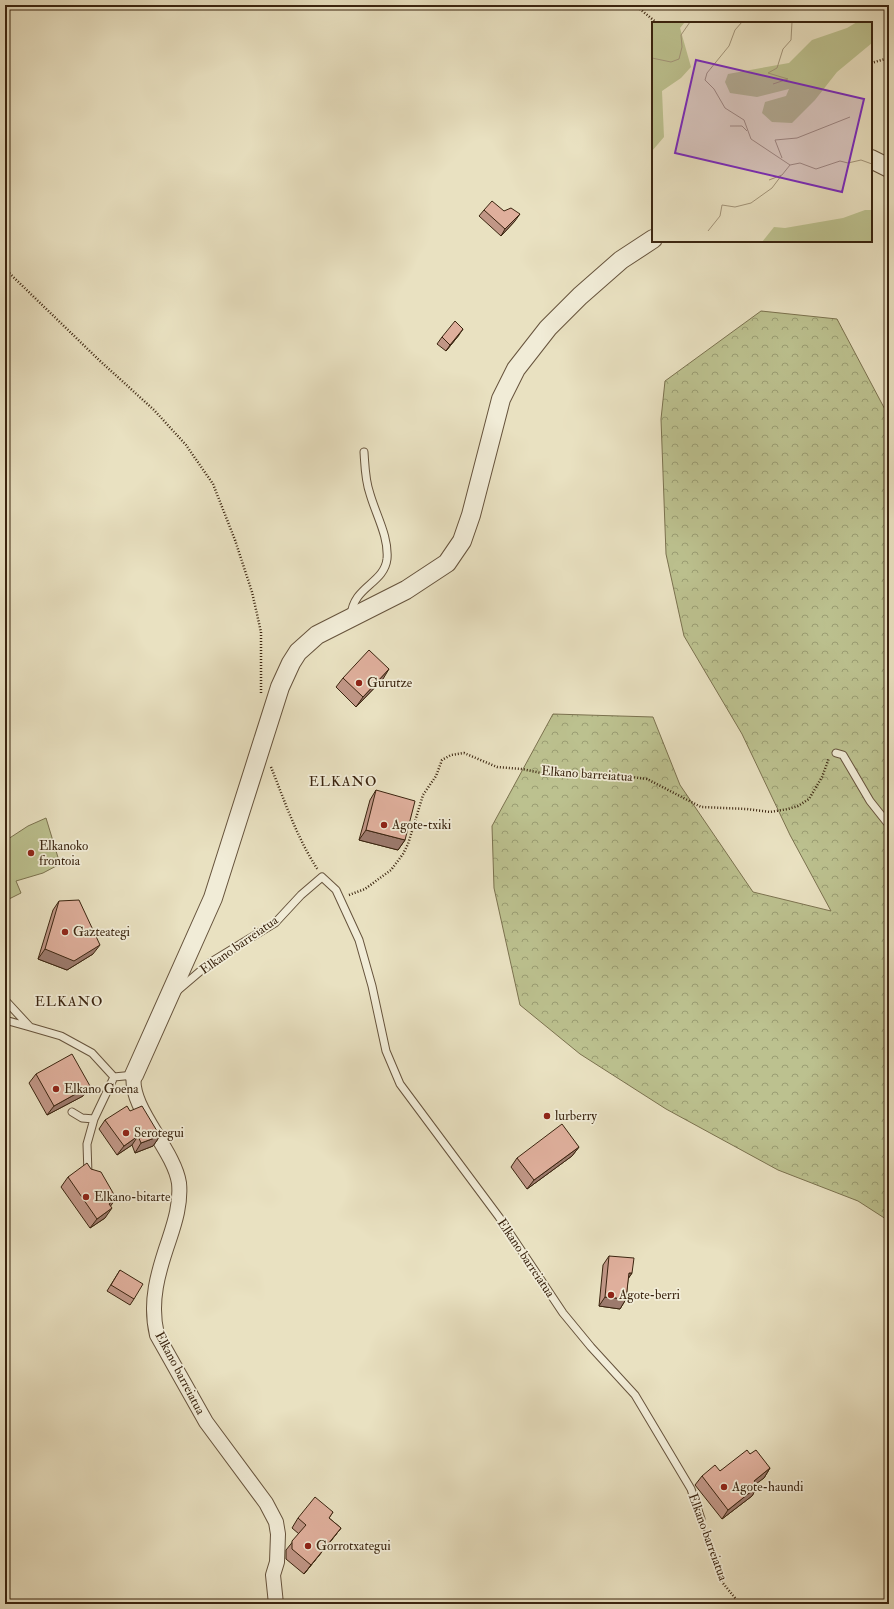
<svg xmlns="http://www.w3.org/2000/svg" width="894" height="1609" font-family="'IM FELL Double Pica',serif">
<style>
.forest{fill:url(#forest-crowns);stroke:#7b724f}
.garden{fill:#bcc18f;stroke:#7b724f}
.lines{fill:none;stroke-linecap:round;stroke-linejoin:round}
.service-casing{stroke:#66533c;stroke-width:9}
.minor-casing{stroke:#66533c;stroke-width:16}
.tertiary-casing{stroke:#66533c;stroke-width:20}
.path{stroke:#3a240f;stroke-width:2.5;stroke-dasharray:1 2;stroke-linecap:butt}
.service{stroke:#f1ecd7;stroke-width:7}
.minor{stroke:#f1ecd7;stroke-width:14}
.tertiary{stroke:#f1ecd7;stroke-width:18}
.wall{fill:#c09686;stroke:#3a240f}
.shaded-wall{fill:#9c7a6d;stroke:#3a240f}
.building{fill:#dfaf9c;stroke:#3a240f}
.poi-dot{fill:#8f2418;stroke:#f1ecd7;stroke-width:1.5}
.labels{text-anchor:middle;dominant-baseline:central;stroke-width:3.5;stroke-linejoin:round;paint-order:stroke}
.poi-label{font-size:13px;fill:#3a240f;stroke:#f1ecd7;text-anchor:start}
.street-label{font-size:13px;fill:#3a240f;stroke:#f1ecd7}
.neighbourhood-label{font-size:14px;letter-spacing:1px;fill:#3a240f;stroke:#f1ecd7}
.inset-road{fill:none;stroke:#a3957a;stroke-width:1}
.view{fill:#7b2cbf;fill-opacity:0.15;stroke:#7b2cbf;stroke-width:2}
.inset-edge{fill:none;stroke:#3a240f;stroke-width:2}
</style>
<defs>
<pattern id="forest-crowns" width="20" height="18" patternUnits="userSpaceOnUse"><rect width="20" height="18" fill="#bcc18f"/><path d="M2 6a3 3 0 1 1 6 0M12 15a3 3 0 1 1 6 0" fill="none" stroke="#9a9d73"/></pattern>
</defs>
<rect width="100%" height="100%" fill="#e9e1c1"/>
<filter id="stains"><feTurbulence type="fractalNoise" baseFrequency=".005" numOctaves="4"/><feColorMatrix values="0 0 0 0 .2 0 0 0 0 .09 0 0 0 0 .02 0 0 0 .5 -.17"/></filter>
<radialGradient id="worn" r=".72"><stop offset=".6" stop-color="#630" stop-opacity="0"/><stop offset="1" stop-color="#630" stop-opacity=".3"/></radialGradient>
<path class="forest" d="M761 311 837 319 889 417V1221L858 1201 778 1170 666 1109 580 1054 520 1005 494 888 492 826 553 714 653 717 680 785 753 892 831 911 790 835 742 734 684 636 666 554 661 419 665 381Z"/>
<path class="garden" d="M46 818 60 864 43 873 16 881 21 893 5 901V841L28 826Z"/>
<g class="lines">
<g class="service-casing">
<path id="service" d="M351 616C353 586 384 584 387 559 389 537 376 515 370 494 365 480 365 466 364 452
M836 753 843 755 870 801 889 825
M177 991 211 962 275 923 301 895 322 877 336 890 359 940 372 986 386 1051 400 1084 499 1217 563 1313 591 1347 635 1395 691 1489 701 1519
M5 1000 30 1027 61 1036 92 1053 114 1077 134 1075
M5 1020 30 1027
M72 1112 82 1118 94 1119
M88 1174 87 1144 94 1119 114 1077"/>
</g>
<g class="minor-casing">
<path id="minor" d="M134 1075C128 1107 174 1149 179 1183 181 1203 175 1222 169 1240 158 1272 149 1302 157 1335L206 1422 266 1503 276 1522 278 1534 277 1562 273 1575 276 1604"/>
</g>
<g class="tertiary-casing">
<path id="tertiary" d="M871 159 889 168
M134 1075 213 898 280 687 291 663 298 652 317 635 406 590 447 563 462 541 471 515 501 399 516 369 548 328 580 296 621 260 653 239"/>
</g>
<path class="path" d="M635 5 657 23
M871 63 889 58
M5 269 99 360 154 410 186 445 213 484 235 540 252 592 261 632V694
M271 767C285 802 297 838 318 870
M349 895 365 889 380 878 391 870 403 854 408 844 423 795 436 776 442 760 451 755 464 753 497 767 522 769 546 774 625 776 647 779 701 807 747 809 770 812 788 809 798 806 809 799 822 777 829 758
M703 1527 722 1582 740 1604"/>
<use href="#service" class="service"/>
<use href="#minor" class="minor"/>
<use href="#tertiary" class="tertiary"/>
</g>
<path class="wall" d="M484 210 515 221 501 236 479 216Z
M459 335 446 351 437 344 442 337Z
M343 678 383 679 356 707 336 687Z
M376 790 405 840 398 850 359 840 370 800Z
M59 901 93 954 67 970 38 959 53 910Z
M36 1074 83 1096 47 1115 29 1083Z
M130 1111 160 1136 153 1146 135 1153 132 1145 117 1155 99 1129 105 1120Z
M579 1147 572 1156 527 1189 511 1167 517 1158Z
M91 1169 116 1198 110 1206 105 1218 90 1228 61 1187 68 1177Z
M609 1256 632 1273 628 1279 626 1299 620 1309 599 1306 603 1265Z
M120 1270 134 1299 130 1305 107 1291Z
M750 1454 770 1468 764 1478 756 1483 758 1486 752 1496 722 1519 695 1485 702 1476 720 1471Z
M333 1512 329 1518 341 1528 334 1537 304 1574 286 1559V1550L299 1534 292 1528 298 1518Z"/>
<path class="shaded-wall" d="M520 214 515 221 501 236 505 229Z
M463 329 459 335 446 351 450 345Z
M389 669 383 679 356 707 363 697Z
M366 830 405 840 398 850 359 840Z
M100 945 93 954 67 970 38 959 45 949Z
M90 1086 83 1096 47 1115 54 1106Z
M138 1136 132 1145 117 1155 124 1146Z
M160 1136 153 1146 135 1153 141 1143Z
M579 1147 572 1156 527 1189 534 1180Z
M116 1198 110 1207 109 1204Z
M112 1208 105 1218 90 1228 97 1219Z
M629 1273H632L625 1283Z
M605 1297 626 1299 620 1309 599 1306Z
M770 1468 764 1478 748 1490 754 1481Z
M758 1486 752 1496 722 1519 728 1510Z
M341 1528 334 1537 304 1574 311 1565Z"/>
<path class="building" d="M492 201 504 211 511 208 520 214 505 229 484 210Z
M455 321 463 329 450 345 442 337Z
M369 650 389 669 363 697 343 678Z
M376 790 415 801 405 840 366 830Z
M79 900 100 945 74 961 45 949 59 901Z
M72 1054 90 1086 54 1106 36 1074Z
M127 1106 130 1111 142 1106 160 1136 141 1143 138 1136 124 1146 105 1120Z
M562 1124 579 1147 534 1180 517 1158Z
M87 1163 91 1169 101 1172 116 1198 109 1204 112 1208 97 1219 68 1177Z
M609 1256 634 1258 632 1273H629L626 1299 605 1297Z
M120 1270 143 1284 134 1299 111 1285Z
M747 1450 750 1454 756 1450 770 1468 754 1481 758 1486 728 1510 702 1476 715 1465 720 1471Z
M315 1497 333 1512 329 1518 341 1528 311 1565 292 1549V1541L306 1525 298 1518Z"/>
<g class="poi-dot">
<circle cx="359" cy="683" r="4"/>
<circle cx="384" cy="825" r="4"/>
<circle cx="31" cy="853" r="4"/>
<circle cx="65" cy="932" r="4"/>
<circle cx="56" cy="1089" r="4"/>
<circle cx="547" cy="1116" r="4"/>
<circle cx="126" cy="1133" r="4"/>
<circle cx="86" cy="1197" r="4"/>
<circle cx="611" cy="1295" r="4"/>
<circle cx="724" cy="1487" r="4"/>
<circle cx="308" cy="1546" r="4"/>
</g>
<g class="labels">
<g class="poi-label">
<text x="367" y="683">Gurutze</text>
<text x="392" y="825">Agote-txiki</text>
<text x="39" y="846">Elkanoko<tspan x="39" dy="15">frontoia</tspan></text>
<text x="73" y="932">Gazteategi</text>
<text x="64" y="1089">Elkano Goena</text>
<text x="555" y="1116">lurberry</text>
<text x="134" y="1133">Serotegui</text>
<text x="94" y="1197">Elkano-bitarte</text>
<text x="619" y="1295">Agote-berri</text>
<text x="732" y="1487">Agote-haundi</text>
<text x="316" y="1546">Gorrotxategui</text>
</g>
<g class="street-label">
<text transform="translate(587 774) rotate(4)">Elkano barreiatua</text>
<text transform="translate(239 945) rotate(-35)">Elkano barreiatua</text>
<text transform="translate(526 1258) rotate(56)">Elkano barreiatua</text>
<text transform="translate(180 1373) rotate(62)">Elkano barreiatua</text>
<text transform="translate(708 1537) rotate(70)">Elkano barreiatua</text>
</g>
<g class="neighbourhood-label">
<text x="343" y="781">ELKANO</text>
<text x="69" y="1001">ELKANO</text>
</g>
</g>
<g transform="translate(652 22)">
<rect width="220" height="220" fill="#e9e1c1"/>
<path d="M0 0H33L28 6 39 45 29 56 10 69 12 115 0 129ZM205 0H220V21L185 50 163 78 140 101 120 100 110 91 113 80 134 74 137 67 105 75 78 71 73 60 76 52 137 41 160 18 195 6ZM213 188H220V220H110L122 205 133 206 191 196Z" fill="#bcc18f"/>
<path class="inset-road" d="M90 0 83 8 77 24 55 51 53 58 62 67 73 86 92 98 99 117 138 143M0 36 19 40 27 37 30 25 29 13 38 0M136 57 116 51 125 46 131 27 139 18 140 0M121 62 136 57M78 104H90L95 109M130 136 123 118 145 116 198 95M117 158 130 153 138 143 148 141 164 147 188 139 196 141 209 138 220 142M56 209 68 194 70 183 83 185 99 181 120 166 129 154"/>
<path class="view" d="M44 38 212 77 190 170 23 131Z"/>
<rect width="220" height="220" class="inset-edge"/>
</g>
<rect width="894" height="1609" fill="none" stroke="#e9e1c1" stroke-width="20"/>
<rect x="6" y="6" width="882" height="1597" fill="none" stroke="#3a240f" stroke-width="2"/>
<rect x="10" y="10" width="874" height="1589" fill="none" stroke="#3a240f"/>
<rect width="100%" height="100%" filter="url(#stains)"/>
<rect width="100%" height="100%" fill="url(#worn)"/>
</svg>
